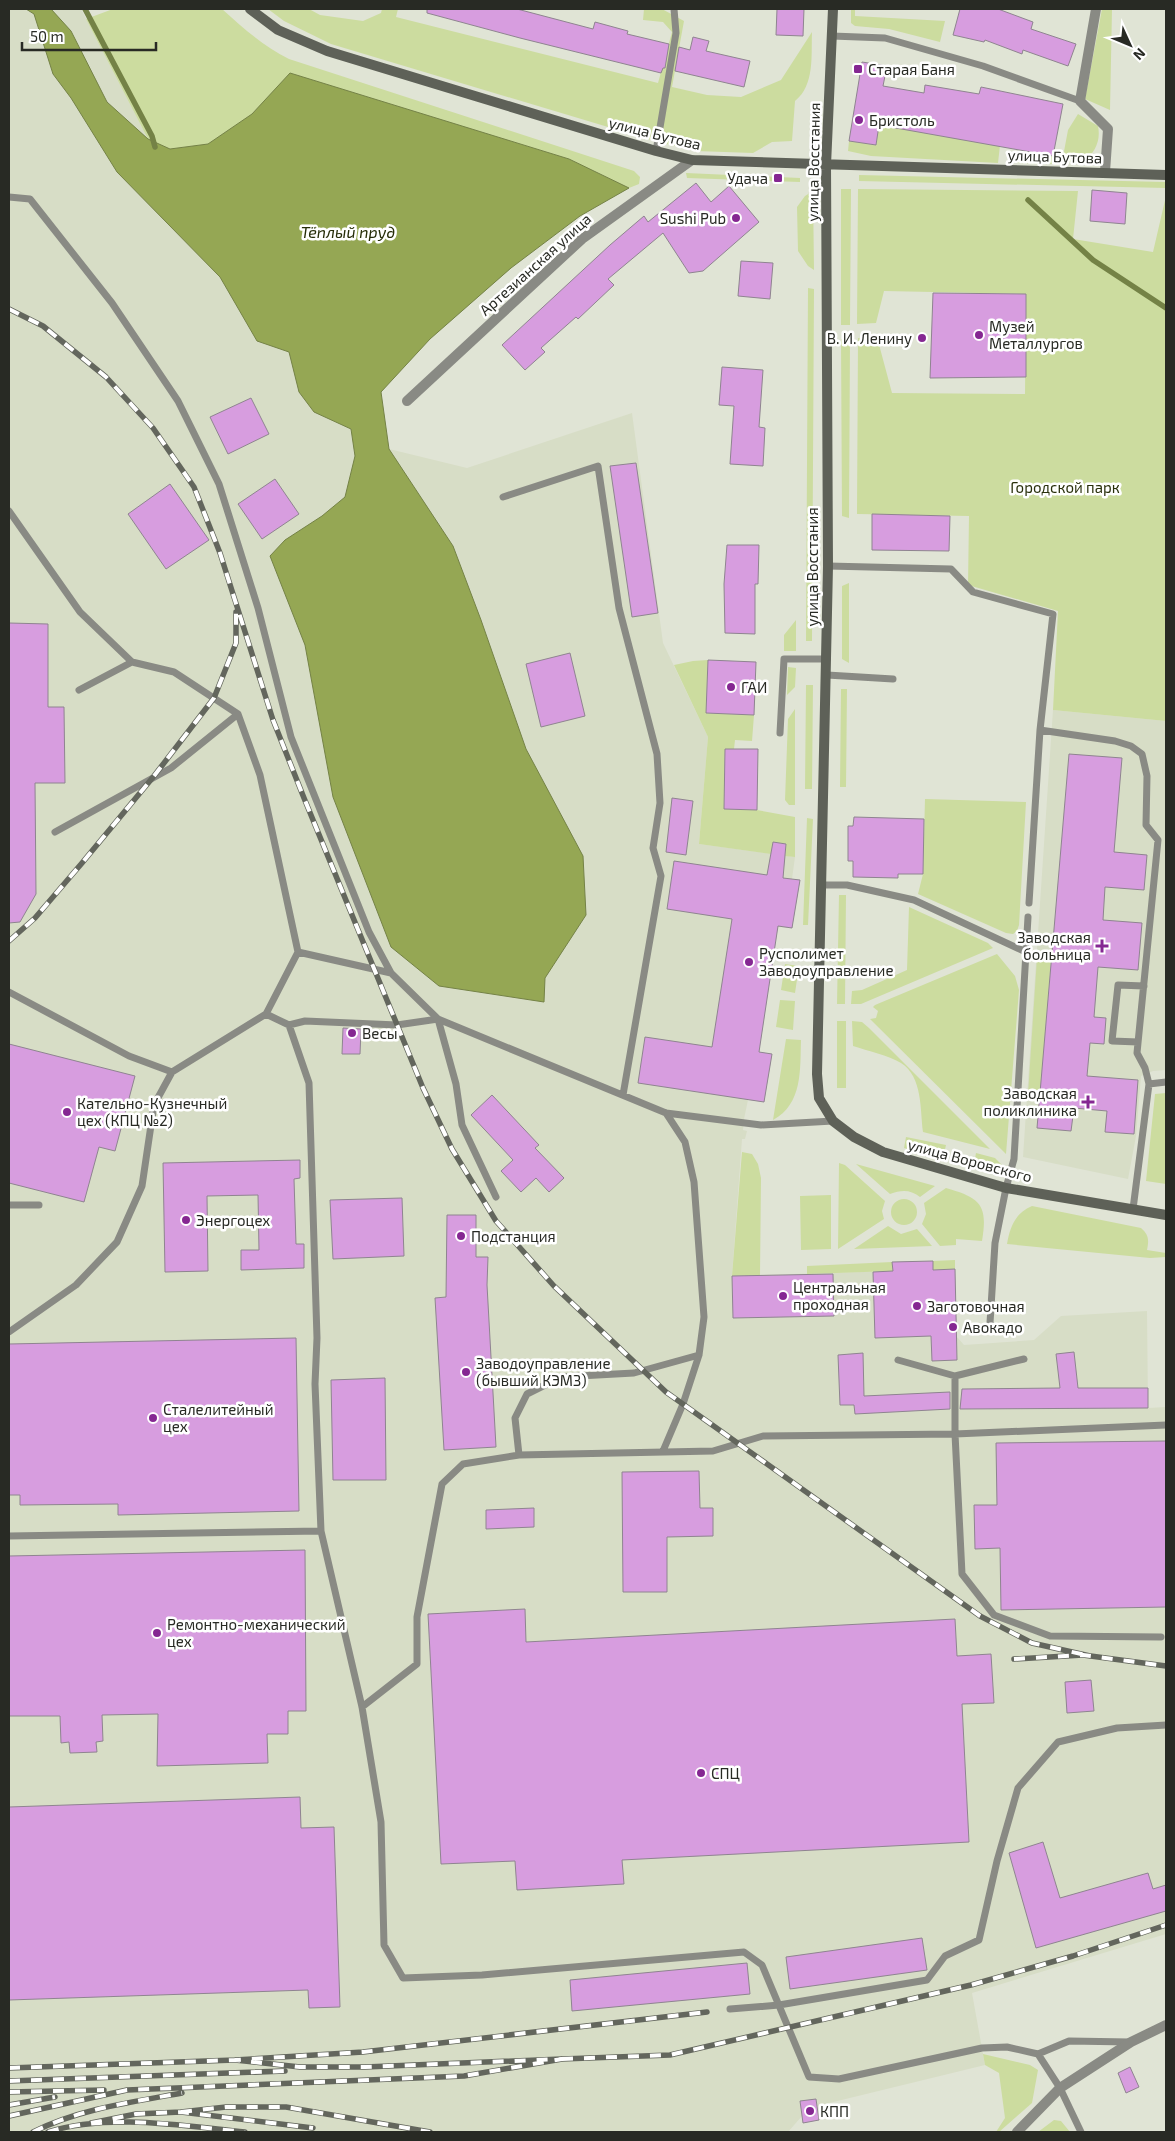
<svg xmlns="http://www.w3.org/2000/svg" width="1175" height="2141" font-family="'Exo 2',sans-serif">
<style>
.built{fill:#d7ddc6}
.green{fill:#ccdc9f}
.water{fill:#95a754;stroke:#748246}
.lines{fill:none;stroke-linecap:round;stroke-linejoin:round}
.stream{stroke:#748246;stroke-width:5.5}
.building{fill:#d79ddf;stroke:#8f8490}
.lane{stroke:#898a84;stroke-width:7}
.street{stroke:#898a84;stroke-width:10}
.secondary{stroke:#5e6158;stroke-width:10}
.rail-casing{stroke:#63665d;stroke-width:5.5}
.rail{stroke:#fff;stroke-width:4;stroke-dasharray:11;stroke-linecap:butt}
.poi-dot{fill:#852792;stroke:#fff;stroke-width:2}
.labels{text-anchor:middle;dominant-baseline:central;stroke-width:5;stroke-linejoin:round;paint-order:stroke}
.poi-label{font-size:15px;fill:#282a24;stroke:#fff;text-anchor:start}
.street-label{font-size:15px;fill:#282a24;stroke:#fff}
.park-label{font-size:15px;fill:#282f0b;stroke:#fff}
.water-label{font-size:16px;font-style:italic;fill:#262d08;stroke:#fff}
</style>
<rect width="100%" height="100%" fill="#e0e4d5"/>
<path class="built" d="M9 9H81L148 139 389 449 467 468 632 413 663 643 708 737 699 844 795 857 792 879 800 880 792 928 778 927 759 1052 772 1054 764 1102 748 1100 744 1119 743 1130 747 1131 745 1139H742L732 1276 892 1271V1262L933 1261V1270L955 1269 957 1337 964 1345 1034 1340 1061 1316 1147 1311 1148 1408 1166 1407V1934L972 1993 985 2065 817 2106 816 2099 800 2101 802 2116 788 2132H9Z
M1053 710 1166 721V1070L1153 1071 1141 1076 1136 1136 1128 1179 1023 1157Z"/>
<path class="green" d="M113 9H222C243 28 263 46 289 59L634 171 640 177 639 184 629 188 569 159 290 73 252 114 208 144 170 149 148 139 86 19Z
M268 9H309L320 15 363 21 381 13 382 9H398L396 17 658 83 672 32 663 22 643 20 644 9H662L684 21 672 87 707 95 741 97 781 80 812 32C811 55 815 85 795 101L792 141 772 142 753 153 696 151 658 142 331 44 284 21Z
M851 9H855V16L945 21 940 42 889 29 855 26 851 23Z
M1102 9H1112L1110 110 1085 99Z
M1078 114 1098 126C1101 141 1095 152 1084 162H1062L1068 130Z
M879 125 1000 145 998 163 871 156 848 151 849 141 876 145Z
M1019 149 1053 156 1052 164 1017 163Z
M686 173 800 178V182L687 178Z
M859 175 1165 182 1166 188 859 181Z
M841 189H851L850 325H841Z
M858 189 1078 191 1073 239 1153 252 1166 196V721L1053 710 1058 611 968 585 969 516 857 514 858 338 877 337 892 393 1025 394 1026 294 884 291 876 323 857 324Z
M813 191 814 270 808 266 798 251 797 207 805 196Z
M808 288 814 289 812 641H806Z
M841 339H850L849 518 842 516Z
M849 583V663L842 659V586Z
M796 620V651H784V635Z
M708 660 706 713 754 715 752 741 735 740 734 749 725 750 724 809 757 810 795 817V857L785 856 786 844 773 842 771 854 699 844 708 737 674 665 693 661Z
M788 667 796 668 795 687 787 695Z
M806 685H813L812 789H805Z
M841 689H847L846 787H840Z
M795 709V805H789L785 800 788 719Z
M925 799 1026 802 1019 925 1017 931 1013 934 1006 933 918 894 923 874Z
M807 818 813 819 808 925H803Z
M839 895H846L845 1004H837Z
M909 907 988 943 993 948 861 1004H851L852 991 862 990 907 970Z
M997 954 1015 976 1019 990 1006 1154 870 1019 876 1018 878 1011 873 1007 875 1005Z
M1037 958 1051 959 1040 1095H1028Z
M785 964 799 966 795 993 781 990Z
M780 1000 795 1001 793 1030 776 1027Z
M837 1021H846V1088H837Z
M852 1021 862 1022 869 1028 990 1149 923 1132C920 1110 923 1077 901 1063 888 1055 868 1051 853 1046Z
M786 1039 801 1040C800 1069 803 1104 773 1120Z
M1166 1093V1184L1146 1181 1155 1094Z
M906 1137 946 1145 943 1158 904 1148Z
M742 1152 752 1154 758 1164 761 1178 760 1276H732Z
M976 1153 995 1158 1002 1165V1171L974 1164Z
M839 1163 845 1165 885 1201 882 1211 884 1219 838 1249Z
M856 1164 935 1186 920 1197C910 1189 901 1190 890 1194Z
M946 1188C981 1198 988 1205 982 1241L956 1239V1245L940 1246 922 1224 926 1214 924 1203Z
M831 1195V1249L801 1250 800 1196Z
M891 1212a13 13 0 1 1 26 0a13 13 0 1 1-26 0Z
M1032 1206 1141 1228C1149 1235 1149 1240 1147 1250L1166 1253V1257L1150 1258 1007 1244C1010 1227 1015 1213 1032 1206Z
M888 1226 901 1234 917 1229 932 1246 854 1249Z
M955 1260V1269L933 1270V1261Z
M892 1262 893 1271 807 1274V1266Z
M983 2054 1030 2065 1038 2070 1032 2103 999 2132H996L1005 2118 999 2073 985 2065Z
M1054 2120 1061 2121 1070 2132H1038Z"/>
<path class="water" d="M26 9H51L71 31 107 102 148 139 170 149 208 144 252 114 290 73 569 159 629 188 580 216 511 268 430 339 381 392 389 449 453 546 481 620 526 749 583 856 586 915 545 978 544 1002 439 986 391 947 333 797 305 645 270 556 285 540 322 516 345 497 355 456 351 429 314 412 299 392 289 352 257 341 220 277 117 172 71 98 53 74 34 14Z"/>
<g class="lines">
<path class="stream" d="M85 9 152 136 155 147
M1028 200 1093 260 1166 308"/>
</g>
<path class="building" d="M427 9H517L593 29 595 22 628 31 627 34 669 44 665 68H663L661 73 520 38 427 13Z
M777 9H804L803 36 776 35Z
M960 9H998L1033 22 1031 29 1076 44 1068 66 1023 50 1022 54 985 40 984 42 953 35Z
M693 37 709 41 706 51 750 61 744 87 675 71 679 47 690 50Z
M862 62 887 66 883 86 924 93 925 85 979 94 981 87 1063 104 1053 156 879 125 876 145 849 141Z
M696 183 711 202 729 186 759 222 703 271 689 273 663 233 608 279 614 285 578 319 576 317 541 348 545 352 525 370 502 345 610 245 644 216 648 222Z
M1092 190 1127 193 1125 224 1090 221Z
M741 261 773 263 770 299 738 296Z
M933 293 1026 294V377L930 378Z
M722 367 763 370 759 427 765 428 763 466 730 464 734 406 719 405Z
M251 398 269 434 228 454 210 417Z
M636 463 658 613 632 617 610 466Z
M275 479 299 514 262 539 238 504Z
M170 484 209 540 166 569 128 514Z
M872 514 950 516 949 551 872 550Z
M727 545H759L758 584H755V634L725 633 724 584Z
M9 623 48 624V707H64L65 783H35L36 894 20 922 9 923Z
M570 653 585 716 541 727 526 664Z
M708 660 756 662 754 715 706 713Z
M725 749H758L757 810 724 809Z
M1069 754 1122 758 1114 852 1147 855 1144 890 1105 887 1103 920 1142 923 1138 970 1098 967 1094 1017 1106 1018 1104 1044 1090 1043 1087 1076 1138 1080 1134 1134 1105 1132 1107 1111 1074 1108 1071 1131 1037 1128Z
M672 798 693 801 686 855 666 852Z
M854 817 924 819 923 874H898V878L853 877V861H848V826H853Z
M773 842 786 844 783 878 800 880 792 928 778 926 759 1052 772 1054 764 1102 638 1083 645 1037 712 1047 732 919 667 909 674 861 767 875Z
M343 1028 361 1029 360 1054H342Z
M9 1044 135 1076 115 1151 99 1147 84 1202 9 1183Z
M492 1095 539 1145 535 1148 564 1178 549 1192 536 1178 521 1192 501 1171 513 1160 471 1115Z
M300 1160V1178L294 1179 296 1244H304V1268L241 1270V1250H259L258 1195 207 1196 208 1271 165 1272 163 1163Z
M402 1198 404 1256 333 1259 330 1200Z
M447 1215H476V1257H488L487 1285 496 1447 444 1450 435 1298 446 1297Z
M933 1261V1270L955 1269 957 1360 932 1361 931 1336 875 1338 873 1272 893 1271 892 1262Z
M833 1274 834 1316 733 1318 732 1276Z
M296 1338 299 1511 118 1515V1504L20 1505V1495H9V1344Z
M1074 1352 1078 1388H1148V1408L960 1409 962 1389 1060 1388 1056 1354Z
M863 1353 864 1396 950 1392V1409L855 1414 854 1405H840L838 1355Z
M385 1378 386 1480H333L331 1380Z
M1166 1441V1607L1001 1610 1000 1548 975 1549 974 1505H997L996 1443Z
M699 1471 700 1508H713V1536L667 1537V1592H623L622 1472Z
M534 1508V1527L486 1529V1510Z
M305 1550 306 1711H288V1734H267L268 1763 157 1766 158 1714 102 1715 103 1741 96 1742 97 1752 70 1753 69 1742 61 1743 60 1716H9V1556Z
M525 1609 526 1642 955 1619 957 1656 991 1654 994 1703 962 1704 969 1842 622 1860 624 1884 517 1890 515 1861 441 1864 428 1614Z
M1091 1680 1094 1711 1067 1713 1065 1682Z
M300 1797 301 1828 334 1827 340 2007 309 2008 308 1990 9 2000V1807Z
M1043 1842 1060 1898 1148 1873 1153 1889 1166 1885V1911L1036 1948 1009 1853Z
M922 1938 927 1970 790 1989 786 1957Z
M747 1963 750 1994 572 2011 570 1980Z
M1130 2067 1139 2087 1126 2093 1118 2073Z
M816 2099 819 2120 803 2123 800 2101Z"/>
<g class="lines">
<path class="lane" d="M832 36 885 38 983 66 1080 101
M656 151 676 33 674 9
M9 197 30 199 112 303 178 401 219 484 258 608 291 737 369 932 391 973
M503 497 598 466 619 608 657 754 660 803 653 848 661 876 623 1095
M9 511 80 612 132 662 174 672 238 714 260 775 298 952 391 973 438 1019 666 1113 761 1125 833 1121
M828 566 951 569 973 592 1053 614 1040 730 1029 903
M827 675 893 679
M79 690 132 662
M1040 730 1115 741 1131 746 1142 754 1147 776 1146 825 1158 840 1137 1053 1145 1068 1149 1084
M780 733 784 659H827
M55 832 171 768 238 714
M822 885H847L914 900 1026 952
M9 992 129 1056 172 1072 266 1014 289 1025 305 1021 397 1025 438 1019 456 1084 462 1125 496 1197
M266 1014 298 952
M289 1025 309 1083 317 1338 315 1384 321 1531 362 1707 381 1822 384 1945 403 1978 482 1975 744 1952 762 1965 809 2077 839 2079 982 2048 1007 2047 1038 2054 1069 2041 1130 2042
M1138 1042 1112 1041 1118 985 1144 986
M9 1205H39
M1133 1209 1149 1084 1166 1082
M990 1323 995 1243 1006 1188 1014 1159 1028 917
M9 1332 76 1285 117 1242 142 1186 154 1105 172 1072
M898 1360 955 1376 1024 1359
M955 1376V1434L962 1574 994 1615 1050 1636 1161 1637
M663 1451 683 1404 699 1355 704 1317 694 1182 685 1142 666 1113
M519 1455 515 1418 527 1394 561 1377 634 1373 699 1355
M9 1536 321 1531
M362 1707 417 1664V1617L442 1484 463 1464 519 1455 713 1451 763 1436 955 1434 1166 1425
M730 2009 779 2005 927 1980 945 1956 979 1940 997 1861 1018 1788 1058 1742 1117 1728 1166 1725
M1038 2054 1060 2088 1081 2132"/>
<path class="street" d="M1096 9 1080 101 1108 129 1105 172
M407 401 582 239 692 160
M1017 2132 1060 2088 1131 2042 1166 2025"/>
<path class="secondary" d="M250 9 278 30 327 51 656 151 692 160 1166 175
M833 9 826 165 828 566 817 1074 819 1098 833 1121 854 1137 883 1152 1006 1188 1166 1215"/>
<g class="rail-casing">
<path id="rail" d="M9 309 43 326 106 377 153 428 194 487 220 553 273 720 304 798 423 1088 452 1149 496 1221 554 1286 666 1392 980 1616 1032 1643 1090 1656
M9 941 35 918 82 863 154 776 214 698 236 643V612
M1014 1659 1083 1655 1166 1666
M562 2059 670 2055 971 1985 1073 1956 1166 1925
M9 2068 235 2060
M9 2081 285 2071
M9 2092 104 2090
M9 2105 55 2097
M181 2112 226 2107H286L430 2132
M9 2116 127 2090 464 2076 562 2059 365 2067H300L235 2060 363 2052 707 2012
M91 2123 136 2114 181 2112 313 2128
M33 2132C79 2109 132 2102 182 2093
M48 2132C109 2113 183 2126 245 2132"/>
</g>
<use href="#rail" class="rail"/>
</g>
<g class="poi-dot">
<rect x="853" y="64" width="10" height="10" rx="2.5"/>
<circle cx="859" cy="120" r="5"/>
<rect x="773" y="173" width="10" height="10" rx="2.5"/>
<circle cx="736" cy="218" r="5"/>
<circle cx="979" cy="335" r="5"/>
<circle cx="922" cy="338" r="5"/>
<circle cx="731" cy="687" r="5"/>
<path d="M1099.5 938.5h5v5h5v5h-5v5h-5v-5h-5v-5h5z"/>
<circle cx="749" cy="962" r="5"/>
<circle cx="352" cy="1033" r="5"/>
<path d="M1085.5 1094.5h5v5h5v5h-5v5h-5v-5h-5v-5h5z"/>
<circle cx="67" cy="1112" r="5"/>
<circle cx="186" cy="1220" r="5"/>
<circle cx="461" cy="1236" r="5"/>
<circle cx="783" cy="1296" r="5"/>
<circle cx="917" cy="1306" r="5"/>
<circle cx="953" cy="1327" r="5"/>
<circle cx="466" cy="1372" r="5"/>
<circle cx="153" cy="1418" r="5"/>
<circle cx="157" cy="1633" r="5"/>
<circle cx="701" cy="1773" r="5"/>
<circle cx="810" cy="2111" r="5"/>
</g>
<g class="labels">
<g class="poi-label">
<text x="868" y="69">Старая Баня</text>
<text x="869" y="120">Бристоль</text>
<text x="768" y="178" text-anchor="end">Удача</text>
<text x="726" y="218" text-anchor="end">Sushi Pub</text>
<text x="989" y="326">Музей<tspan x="989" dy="17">Металлургов</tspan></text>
<text x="912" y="338" text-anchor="end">В. И. Ленину</text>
<text x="741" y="687">ГАИ</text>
<text x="1091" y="937" text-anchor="end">Заводская<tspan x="1091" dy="17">больница</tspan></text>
<text x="759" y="953">Русполимет<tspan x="759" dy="17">Заводоуправление</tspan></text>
<text x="362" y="1033">Весы</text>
<text x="1077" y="1093" text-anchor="end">Заводская<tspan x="1077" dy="17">поликлиника</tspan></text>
<text x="77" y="1103">Кательно-Кузнечный<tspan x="77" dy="17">цех (КПЦ №2)</tspan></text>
<text x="196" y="1220">Энергоцех</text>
<text x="471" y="1236">Подстанция</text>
<text x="793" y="1287">Центральная<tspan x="793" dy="17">проходная</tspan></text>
<text x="927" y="1306">Заготовочная</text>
<text x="963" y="1327">Авокадо</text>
<text x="476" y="1363">Заводоуправление<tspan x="476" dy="17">(бывший КЭМЗ)</tspan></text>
<text x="163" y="1409">Сталелитейный<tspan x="163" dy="17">цех</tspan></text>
<text x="167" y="1624">Ремонтно-механический<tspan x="167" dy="17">цех</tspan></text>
<text x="711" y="1773">СПЦ</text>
<text x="820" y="2111">КПП</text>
</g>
<g class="street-label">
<text transform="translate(655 133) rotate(14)">улица Бутова</text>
<text transform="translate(1055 156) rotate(2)">улица Бутова</text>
<text transform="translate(813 162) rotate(-89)">улица Восстания</text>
<text transform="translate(535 264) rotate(-42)">Артезианская улица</text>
<text transform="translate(812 567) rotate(-90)">улица Восстания</text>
<text transform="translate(970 1160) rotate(15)">улица Воровского</text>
</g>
<g class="park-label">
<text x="1065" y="487">Городской парк</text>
</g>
<g class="water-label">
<text x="348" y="231">Тёплый пруд</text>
</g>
</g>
<rect width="1175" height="2141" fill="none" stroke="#282a24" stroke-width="20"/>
<g transform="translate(1130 45) rotate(134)" stroke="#ffffff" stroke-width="4" paint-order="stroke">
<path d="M0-4L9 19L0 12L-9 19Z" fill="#282a24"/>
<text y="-8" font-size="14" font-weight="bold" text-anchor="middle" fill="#282a24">N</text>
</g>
<path d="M22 42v8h134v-8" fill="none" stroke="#282a24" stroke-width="2.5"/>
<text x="30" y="42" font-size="15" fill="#282a24" stroke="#ffffff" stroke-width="4" paint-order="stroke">50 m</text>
</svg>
